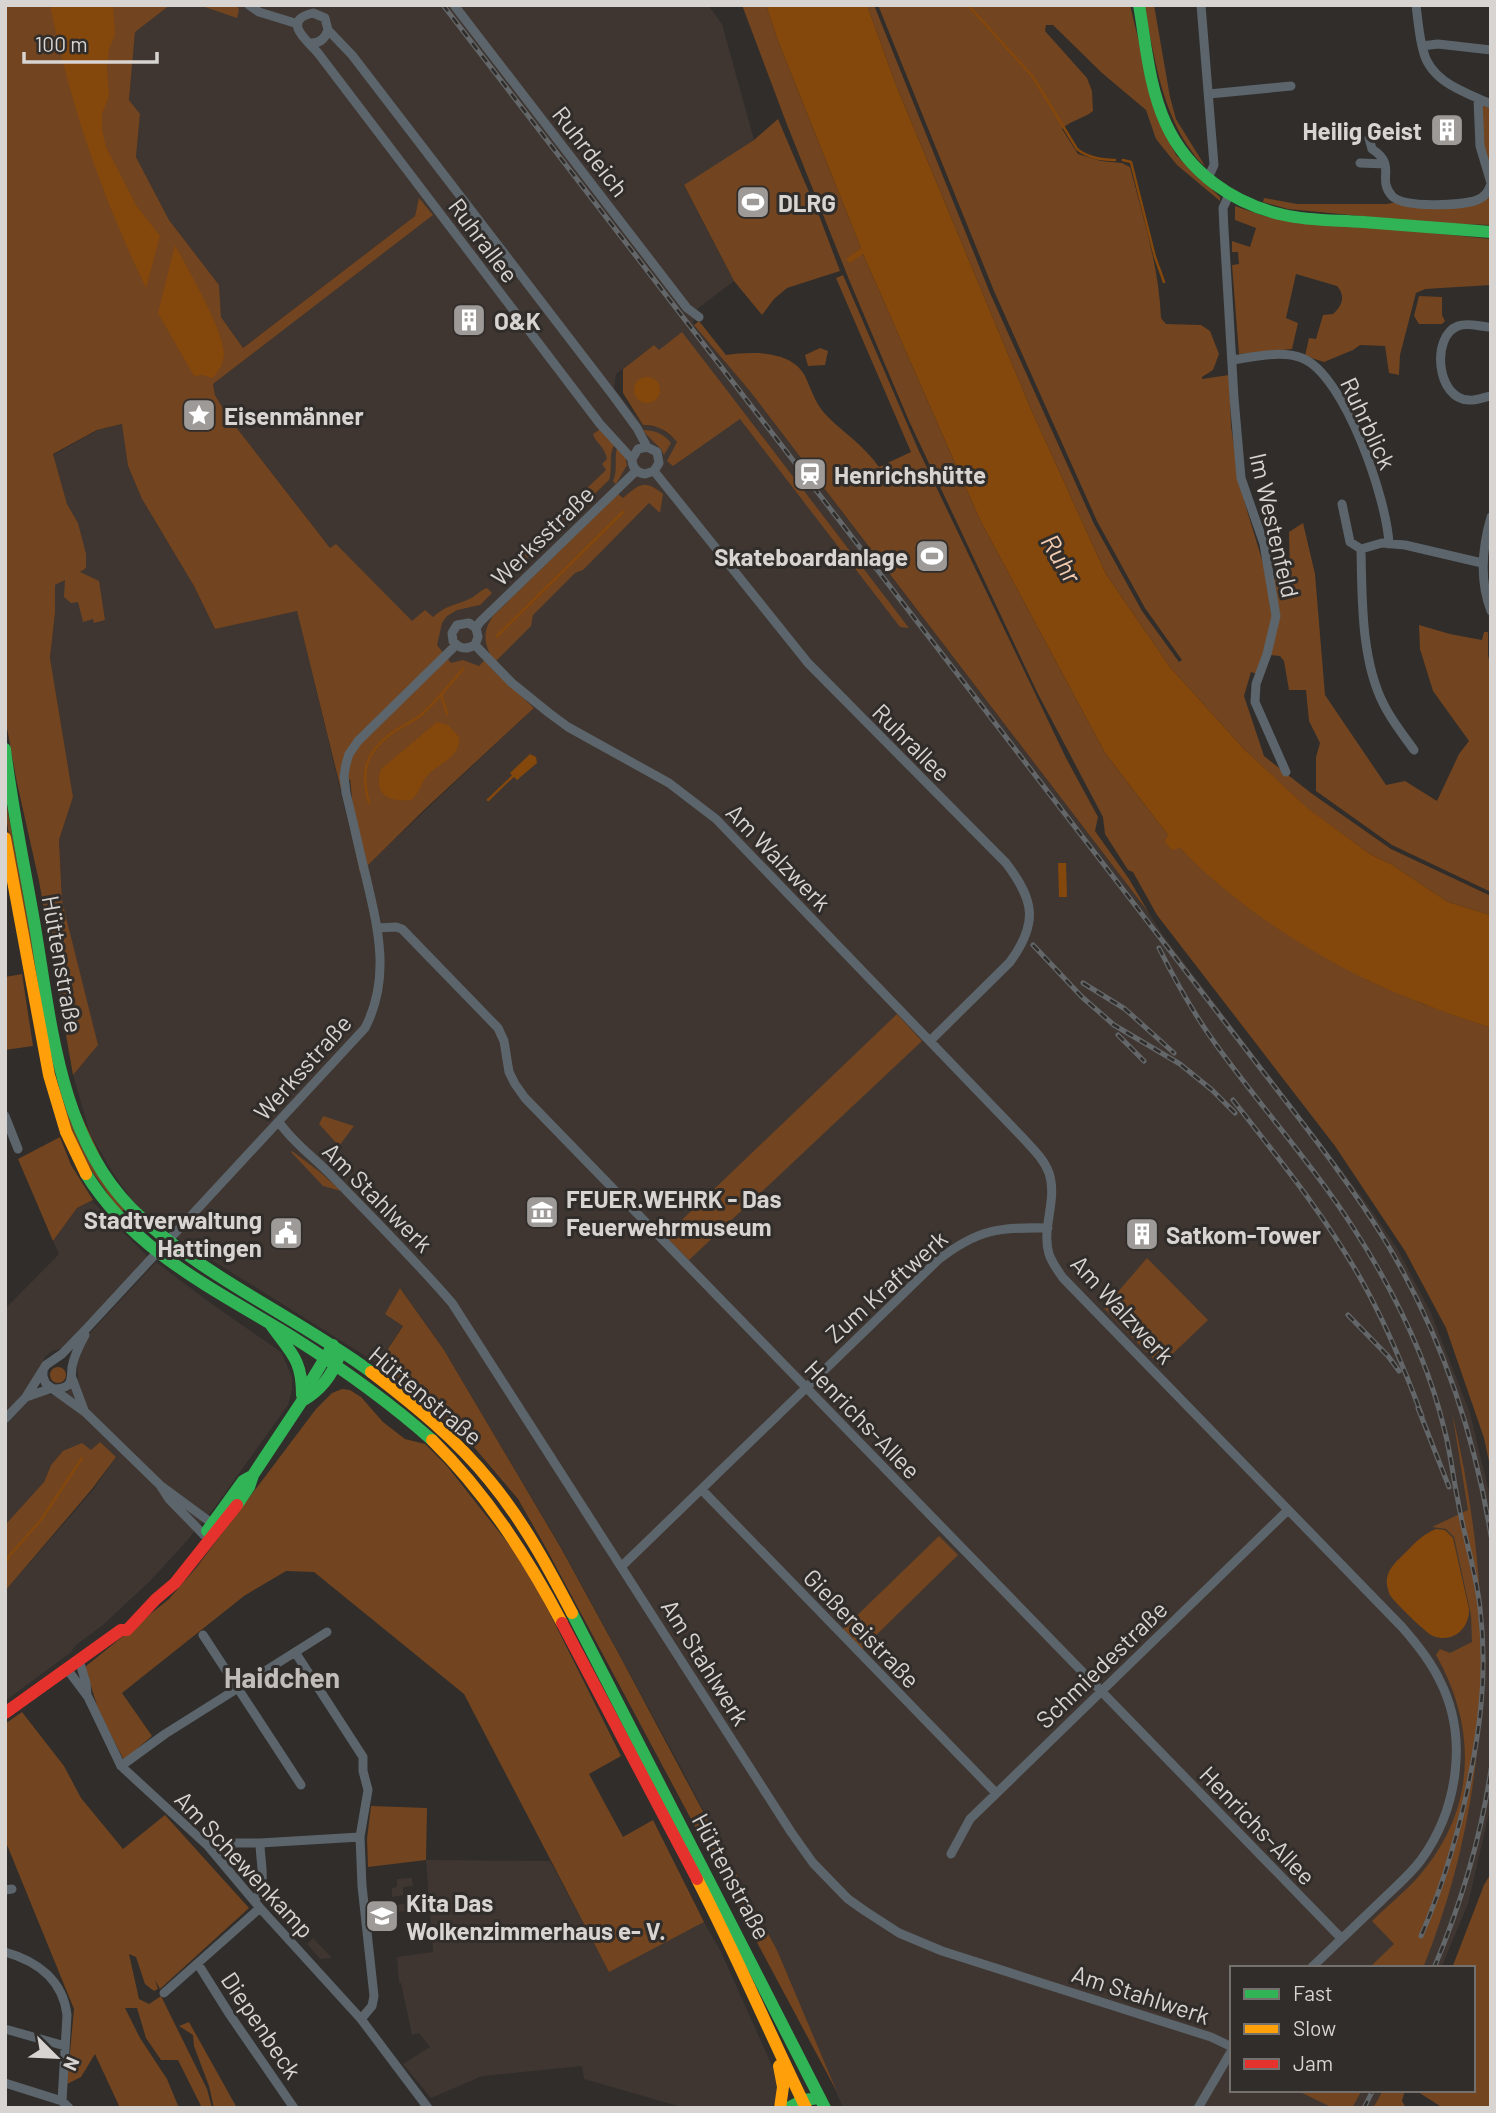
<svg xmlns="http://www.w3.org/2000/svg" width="1496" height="2113" font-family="Barlow,sans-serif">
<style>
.built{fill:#3f3631;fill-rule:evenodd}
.green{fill:#72441f}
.water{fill:#84470c}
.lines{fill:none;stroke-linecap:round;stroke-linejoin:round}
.stream{stroke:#84470c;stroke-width:2.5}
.street{stroke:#5b656b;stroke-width:9}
.fast{stroke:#30b455;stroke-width:12}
.slow{stroke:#ff9f0a;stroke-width:12}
.jam{stroke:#e5322d;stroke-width:12}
.rail-casing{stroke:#636769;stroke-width:5}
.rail{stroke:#312d2a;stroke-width:2.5;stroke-dasharray:8;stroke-linecap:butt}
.labels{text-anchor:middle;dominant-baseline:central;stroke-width:6;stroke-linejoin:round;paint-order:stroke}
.poi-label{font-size:24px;font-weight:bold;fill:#d7d4d2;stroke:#312d2a;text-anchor:start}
.street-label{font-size:24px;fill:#d7d4d2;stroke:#312d2a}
.water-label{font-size:26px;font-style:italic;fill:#f2cbb1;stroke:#312d2a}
.quarter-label{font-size:28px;font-weight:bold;fill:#c2bdba;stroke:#312d2a}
</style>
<rect width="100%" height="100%" fill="#302d2b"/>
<path class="built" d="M132 5H708L722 24 754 140 684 186 734 281 697 309 693 323 749 390 868 546 1149 913 1162 934 1365 1201 1398 1250 1431 1313 1470 1413 1491 1500V1805L1468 1904 1441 1968H1232V2090H1383L1373 2108H843L777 1950 680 1766 561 1547 444 1350 401 1289 403 1325 378 1364 180 1240 136 1206 113 1173 90 1134 73 1075 97 1045 62 901 59 840 73 797 50 658 55 613V585L86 568 78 523 67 505 53 455 98 430 123 424 128 466 142 499 194 586 215 629 297 610 360 872 534 708 490 668 452 666 335 545 330 548 229 418 215 395 213 384 432 215 419 199 415 216 243 348 221 317 219 285 169 220 136 157 140 114 129 100 135 31ZM654 345 658 350 674 438 658 427 643 425 614 388 616 374Z
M92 1201 148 1257 63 1348 52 1351 45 1357 36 1379 5 1414V1309L59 1254 53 1241 77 1208Z
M156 1262 209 1302 281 1352 292 1377V1390L288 1405 215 1507 184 1544 150 1581 103 1625 76 1645 70 1653 5 1701V1591L93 1490 116 1457 90 1450 51 1465 44 1482 5 1525V1426L33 1396 42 1393 61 1397 73 1387 78 1378 77 1364 87 1336Z
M426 1860 550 1861 609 1971 704 1922 721 1952 777 2077 776 2100 771 2108H685L584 2079 582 2066 482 2076 431 2098 403 2064 430 2047 419 2033 412 2035 401 1983H399L397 1957 433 1952Z
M412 1878 413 1886 403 1887V1895L392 1897V1888L397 1887V1879Z
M423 1901 424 1909 397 1912 396 1905Z
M313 1938 332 1958 320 1959 307 1944Z"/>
<path class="green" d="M5 5H170L135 32 129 100 140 114 136 157 169 220 219 285 221 317 243 348 415 216 419 198 433 215 213 384 215 395 229 418 330 548 336 544 412 621 425 610 433 617C447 604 459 605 473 597 479 593 481 590 487 588L492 593 480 605 457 610 447 616 442 623 437 645 451 663 463 660 479 666 490 654C483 639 484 630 493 616L618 494 623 498C640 484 644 479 663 494L660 513 649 503 583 570 575 573 533 615 531 626 490 667 534 708 424 810 360 873 346 809 353 808 350 779 341 790 297 611 215 629 194 586 142 499 128 466 122 424 97 430 53 454 67 504 78 523 86 554V568L80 572 99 581 105 620 94 623 93 619 83 622 78 602 71 603 64 597 65 580 55 585V613L50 658 73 797 59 840 62 901 98 1045 73 1075 39 881 17 783 5 717Z
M199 5H237L239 10 237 18Z
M742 5H766L778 41 861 248 847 259 863 254 980 520 1105 753 1168 835 1181 849 1209 875 1367 980 1423 1004 1491 1028V1471L1484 1438 1446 1328 1405 1251 1335 1146 1157 915 1133 872 1128 870 1105 834 1103 817 1037 692 909 421 850 282 786 122Z
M867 5H874L990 293 1094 524 1142 611 1179 662 1182 660 1145 608 1097 521 994 291 878 5H1130L1157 117 1176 155 1220 197V201L1177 165 1156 139 1146 110 1102 73 1053 25H1046L1045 31 1087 78 1092 91 1093 111C1083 119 1071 120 1062 129L1078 154 1101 161 1122 163 1130 167C1143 217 1159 266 1161 318L1166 324 1201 325 1210 331 1219 354 1213 370 1202 377V379L1229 375 1231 426 1240 487 1269 583 1273 618 1257 674 1251 672 1244 696 1264 756 1311 793 1391 849 1491 896V915L1448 902 1391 864 1370 854 1306 808 1244 749 1170 667 1106 574 1030 407 896 85Z
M1144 5H1154L1170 97 1176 119 1205 166C1197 160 1193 153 1187 145 1160 103 1154 54 1144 5Z
M1479 103 1491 109V179L1481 146Z
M778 119 820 218 840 271 787 288 774 299 762 315 734 281 684 185 754 140Z
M1491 188V225L1432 223 1288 209 1263 202 1264 198 1297 204H1387L1397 202 1479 200Z
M1235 206 1264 216 1491 239V285L1425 289 1416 293 1400 355 1399 375 1389 373 1385 346 1360 345 1353 350 1324 362 1305 356 1309 338 1316 339 1323 315 1333 314C1342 306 1346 296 1337 286L1296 274 1286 318 1298 323 1292 349 1239 354 1232 265 1239 264 1238 252H1232V241L1250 247 1256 228 1235 220Z
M843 275 918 449 1066 758 1098 817 1095 831 1129 879 1149 913 749 390 694 325 699 321 726 355C750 352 791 349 805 376 812 391 816 406 829 418 847 435 864 446 879 467L911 452 836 278Z
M1419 296 1442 297V315L1445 321 1442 324H1419L1414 316Z
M682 332 706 363 909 628 900 627 740 419 673 466 667 461 677 442C668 431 658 425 643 425L623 393V369L654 345 659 350Z
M820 348 828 351 825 365 808 366 805 355Z
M599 430H601L614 445C608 457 613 468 609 480L500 585 495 580 496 576 606 470 602 464 607 459C604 445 596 444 593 434Z
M642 430C654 430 663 433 671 443L664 455 661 449Z
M617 448 625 457 627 465 616 484 613 481C618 470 614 459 617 448Z
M1303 523 1315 574 1325 695 1386 785 1405 781 1437 801 1459 754 1469 741 1433 691 1420 649 1419 625 1450 634 1482 640 1484 632H1488V655L1491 671V892L1392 845 1316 791V757L1320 743 1309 721 1306 690H1289L1284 661 1280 656 1270 655 1278 619 1273 580 1290 576 1289 532Z
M5 796 54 1058 125 1208 121 1213 87 1164 65 1116 11 846 5 812Z
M22 974 33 1046 5 1050V977Z
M897 1014 922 1041 689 1260 665 1236Z
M323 1116 354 1126 339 1146 319 1124Z
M60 1137 71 1165 93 1200 77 1208 53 1241 18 1159Z
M292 1151 320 1172 341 1191 323 1186 291 1152Z
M1147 1258 1208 1320 1160 1366 1104 1308Z
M400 1288 444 1350 561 1548 621 1658 777 1950 837 2092 546 1548 518 1499 473 1446 378 1364 403 1326 385 1314Z
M50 1375a8 8 0 1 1 16 0a8 8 0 1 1-16 0Z
M342 1389 350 1390 361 1397 383 1422 405 1439 425 1444 447 1466 526 1566 621 1756 589 1774 623 1837 653 1820 704 1922 609 1972 464 1694 314 1572 286 1571 244 1596 122 1693 152 1736 124 1760 99 1712 85 1667 169 1599 196 1568 316 1409 332 1393Z
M1452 1412C1496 1600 1496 1787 1423 1968H1369L1394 1944 1372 1921C1387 1906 1405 1892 1419 1876 1476 1810 1478 1729 1436 1655L1440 1649 1450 1653 1472 1642 1471 1615 1454 1537 1446 1529 1432 1527 1468 1510Z
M100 1442 116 1457 92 1489 5 1591V1525L44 1482 51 1465 63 1451 82 1443 91 1450Z
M939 1536 958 1555 862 1649 843 1629Z
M22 1712 64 1766 81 1798 123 1849 165 1815 249 1908 160 1989 155 1980 158 1989 154 1991 145 1984 136 1957 129 1954 139 1999 149 2004 161 1996 207 2089 212 2108H202L178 2060H161L146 2038 137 2008H125L140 2038 167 2079 179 2108H120L95 2054 81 2077 67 2084 74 2009 5 1840V1724Z
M371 1806 427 1808 426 1860 368 1867 367 1839Z
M1491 1873V2108H1443L1415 2090H1473V1968H1452L1484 1885Z
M189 2022 237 2108H214L209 2086 194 2046 193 2035 179 2026Z
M1296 2090H1362L1352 2108H1333Z
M1383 2090H1405L1402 2101 1406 2108H1373Z"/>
<path class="water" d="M50 5H113L115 35 109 49 107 67 109 96 102 114V130L106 147 136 205 160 236 146 288C102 196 70 105 50 5Z
M766 5H867L896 85 1030 407 1106 574 1170 667 1244 749 1307 808 1370 854 1391 864 1448 902 1491 915V1028C1449 1014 1407 999 1367 980 1301 948 1231 901 1180 848L1172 850 1165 842 1168 835 1105 753 980 520 863 254 850 263 846 259 861 248 778 41Z
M175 245C187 268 224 331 224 354 223 364 219 372 212 378L203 375 194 376 158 313Z
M634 390a13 13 0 1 1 26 0a13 13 0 1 1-26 0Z
M437 722 448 725 459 737C461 758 438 763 427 776 420 784 421 792 411 800 388 802 373 795 381 769Z
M530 754 536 757 537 763 517 780 510 773Z
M1058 863H1066L1067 897H1059Z
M1436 1529 1445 1530 1453 1538 1469 1609C1470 1628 1453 1644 1433 1636 1427 1634 1393 1601 1390 1595 1388 1591 1386 1583 1387 1578 1389 1567 1398 1560 1406 1552 1415 1543 1423 1534 1436 1529Z"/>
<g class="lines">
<path class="stream" d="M968 5 1033 77 1077 149C1087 157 1102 160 1115 160
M1123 160 1131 162 1155 257 1164 282
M497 636 623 512
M441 694 447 714
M488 800 513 776
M369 803C361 773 364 755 389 735 400 726 412 723 422 714 437 701 450 684 463 669
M5 1564 10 1555 41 1520 82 1458"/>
<path class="street" d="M249 5 259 12 298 24
M454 5 687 308 699 317
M1201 5 1214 165 1207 180
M1416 5C1418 20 1419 36 1423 50 1430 82 1465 92 1491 104
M313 13 325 18 328 30 352 55 612 394 637 428 647 447 657 452 659 463 654 471 645 474C636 473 632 467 632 459L600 424 318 53C308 41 280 21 313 13Z
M309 43C319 44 325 39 328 30
M1422 46 1438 44 1491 50
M1209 94 1291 86
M1478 99 1480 146 1491 183
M1369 138 1372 149C1398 166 1376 178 1392 196 1403 208 1462 206 1477 200 1485 197 1488 192 1491 184
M1360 163 1385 164
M1229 195 1223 208 1224 230 1234 398 1241 478 1264 544 1276 616 1267 654 1256 684 1255 702 1286 772
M1491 327C1480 327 1468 322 1458 326 1431 336 1436 399 1469 400 1476 401 1484 397 1491 396
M1232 360C1254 357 1281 350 1302 358 1345 375 1387 500 1389 544
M632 459 638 449 647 447
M654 471 808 663 1006 863C1034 900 1039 922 1010 962L930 1041
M1342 504 1350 542 1361 549
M1491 517C1482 548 1479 580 1491 611
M476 628 469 623 457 625 452 633 453 641C459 649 466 650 475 645L478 637 476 628 480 622 636 471
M475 645 512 683 549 713 568 727 669 783 716 819 1023 1138C1032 1148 1044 1159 1049 1173 1058 1200 1041 1228 1049 1254 1052 1263 1058 1271 1063 1278L1402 1627C1416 1643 1430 1660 1439 1679 1469 1736 1458 1809 1421 1860 1409 1876 1394 1888 1380 1902 1357 1924 1334 1946 1311 1968
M1414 750C1404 736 1392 721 1384 705 1361 661 1362 598 1361 549L1382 543 1405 545 1482 563
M377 928 396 927 402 929 498 1028 504 1041 509 1072 515 1084 525 1098 1341 1938
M5 1116 18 1149
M279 1122C293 1143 315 1158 332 1176 373 1218 414 1259 452 1303L791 1832 813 1863 848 1899 865 1911 899 1933 942 1951 1211 2037 1232 2047
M43 1370V1377L46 1384 85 1412 160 1485 213 1524 216 1533 204 1535 169 1499 160 1485
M72 1378 84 1410
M55 1389C73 1388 71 1380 72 1367 74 1356 80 1344 85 1335
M26 1397 52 1388
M5 1419 26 1397 46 1365 62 1354 88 1327 365 1028C391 978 378 928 366 877 359 849 353 821 346 793L344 776 346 764 349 754 358 741 456 645
M702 1490 996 1793
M622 1566 938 1260C978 1229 999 1227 1048 1228
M203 1635 301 1785
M295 1652 363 1757V1771L368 1790 360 1837 362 1886 374 1996 372 2006 361 2019
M79 1660 86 1683 87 1695
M67 1669 88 1697 121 1766 208 1846 260 1908 361 2019 428 2108
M121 1766 165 1734 327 1632
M229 1843H260
M951 1854 970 1819 1288 1510
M5 1890 12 1889
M254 1901C268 1886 260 1862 260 1843L360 1837
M5 1952C37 1961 63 1980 67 2015L62 2101
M198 1964 230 2015 294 2108
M164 1993 260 1908
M5 2029 65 2046
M5 2083 62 2101 69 2108
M1198 2108 1232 2050"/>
<path class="fast" d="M1139 5C1146 45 1149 87 1166 124 1188 172 1233 204 1284 215 1309 221 1337 220 1363 222 1406 225 1448 229 1491 232
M5 749C12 807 24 864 34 921 51 1019 58 1133 131 1208 197 1274 295 1316 371 1372
M86 1174C135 1253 218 1291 294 1338 343 1369 389 1402 432 1440
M271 1325C291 1353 302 1359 302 1395
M302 1401C320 1391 332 1376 339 1356
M237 1505 249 1487 253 1475 302 1401 308 1386 333 1345
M207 1531 243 1481 250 1477
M572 1613 825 2108
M788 2108 803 2100 820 2098"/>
<path class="slow" d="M5 838 49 1075 66 1132 86 1174
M371 1372C414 1405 456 1439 490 1481 523 1521 548 1567 572 1613
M432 1440C486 1493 527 1556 562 1623
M697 1879C736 1954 769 2032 806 2108
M779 2066 783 2087 780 2108"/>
<path class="jam" d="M562 1623 697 1879
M5 1713 121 1630H127L156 1599 175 1583 237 1505"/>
<g class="rail-casing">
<path id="rail" d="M443 5 1271 1082C1311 1134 1352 1186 1386 1242 1440 1332 1474 1432 1491 1536
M1033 945 1082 997 1114 1025 1180 1064 1212 1090 1235 1113
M1159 948C1176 982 1195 1016 1217 1046 1262 1108 1313 1165 1354 1229 1394 1291 1428 1360 1445 1432 1451 1455 1453 1478 1458 1501 1464 1537 1476 1571 1480 1608 1488 1674 1480 1732 1466 1796 1455 1845 1441 1890 1421 1936
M1083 983 1125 1009 1174 1053
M1118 1035 1144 1061
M1233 1100C1279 1159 1327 1218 1363 1283 1387 1326 1405 1370 1422 1416
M1348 1315 1388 1356 1399 1371
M1418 1408 1449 1487
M1434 1968C1461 1904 1481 1837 1491 1769
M1364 2108 1373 2090"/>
</g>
<use href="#rail" class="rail"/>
</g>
<defs>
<g id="building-square" transform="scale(1.75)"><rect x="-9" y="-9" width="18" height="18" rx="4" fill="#9d9a98" stroke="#312d2a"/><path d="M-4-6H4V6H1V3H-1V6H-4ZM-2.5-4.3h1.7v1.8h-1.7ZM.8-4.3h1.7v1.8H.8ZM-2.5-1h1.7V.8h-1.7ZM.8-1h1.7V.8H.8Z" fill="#fff"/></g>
<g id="stadium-square" transform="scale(1.75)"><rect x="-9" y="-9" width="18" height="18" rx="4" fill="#9d9a98" stroke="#312d2a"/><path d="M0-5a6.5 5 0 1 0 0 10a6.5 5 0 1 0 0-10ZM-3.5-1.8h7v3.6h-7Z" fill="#fff"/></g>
<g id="sight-square" transform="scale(1.75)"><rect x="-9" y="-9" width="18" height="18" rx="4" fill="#9d9a98" stroke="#312d2a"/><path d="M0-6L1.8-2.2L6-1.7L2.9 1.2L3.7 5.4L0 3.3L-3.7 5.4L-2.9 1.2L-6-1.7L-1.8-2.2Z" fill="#fff"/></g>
<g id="station-square" transform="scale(1.75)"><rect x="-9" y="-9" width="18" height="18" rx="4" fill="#9d9a98" stroke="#312d2a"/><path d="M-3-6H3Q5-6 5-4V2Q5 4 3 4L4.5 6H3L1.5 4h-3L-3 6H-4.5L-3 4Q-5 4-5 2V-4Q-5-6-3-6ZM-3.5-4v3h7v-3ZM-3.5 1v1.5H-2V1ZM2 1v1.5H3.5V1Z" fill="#fff"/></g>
<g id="museum-square" transform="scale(1.75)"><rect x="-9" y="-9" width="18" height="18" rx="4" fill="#9d9a98" stroke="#312d2a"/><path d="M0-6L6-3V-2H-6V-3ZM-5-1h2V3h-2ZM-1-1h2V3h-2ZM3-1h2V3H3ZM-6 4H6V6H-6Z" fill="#fff"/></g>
<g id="civic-square" transform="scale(1.75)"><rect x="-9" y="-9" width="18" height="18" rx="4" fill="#9d9a98" stroke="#312d2a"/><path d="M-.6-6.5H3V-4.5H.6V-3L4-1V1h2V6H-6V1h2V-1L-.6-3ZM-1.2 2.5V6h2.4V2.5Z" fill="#fff"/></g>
<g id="school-square" transform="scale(1.75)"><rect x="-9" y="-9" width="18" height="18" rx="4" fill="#9d9a98" stroke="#312d2a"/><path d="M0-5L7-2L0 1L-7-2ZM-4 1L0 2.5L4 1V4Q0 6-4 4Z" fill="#fff"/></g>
</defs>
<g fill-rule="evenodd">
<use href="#building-square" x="1447" y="130"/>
<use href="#stadium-square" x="753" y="202"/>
<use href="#building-square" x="469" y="320"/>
<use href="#sight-square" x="199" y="415"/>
<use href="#station-square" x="810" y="474"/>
<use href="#stadium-square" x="932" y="556"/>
<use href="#museum-square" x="542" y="1212"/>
<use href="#civic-square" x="286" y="1233"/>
<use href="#building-square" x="1142" y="1234"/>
<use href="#school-square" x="382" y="1916"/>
</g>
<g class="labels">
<g class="poi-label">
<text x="1422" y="130" text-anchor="end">Heilig Geist</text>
<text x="778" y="202">DLRG</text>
<text x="494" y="320">O&amp;K</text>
<text x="224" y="415">Eisenmänner</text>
<text x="834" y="474">Henrichshütte</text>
<text x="908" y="556" text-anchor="end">Skateboardanlage</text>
<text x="566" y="1198">FEUER.WEHRK - Das<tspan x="566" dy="28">Feuerwehrmuseum</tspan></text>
<text x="262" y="1219" text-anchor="end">Stadtverwaltung<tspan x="262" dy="28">Hattingen</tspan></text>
<text x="1166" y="1234">Satkom-Tower</text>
<text x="406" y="1902">Kita Das<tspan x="406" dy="28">Wolkenzimmerhaus e- V.</tspan></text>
</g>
<g class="street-label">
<text transform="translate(591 151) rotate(52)">Ruhrdeich</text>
<text transform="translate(484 240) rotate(53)">Ruhrallee</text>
<text transform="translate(1369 423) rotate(65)">Ruhrblick</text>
<text transform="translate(1275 525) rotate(77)">Im Westenfeld</text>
<text transform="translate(542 535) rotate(-44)">Werksstraße</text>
<text transform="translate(912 742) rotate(45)">Ruhrallee</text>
<text transform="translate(779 857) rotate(46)">Am Walzwerk</text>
<text transform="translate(63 964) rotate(80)">Hüttenstraße</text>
<text transform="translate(302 1067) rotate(-48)">Werksstraße</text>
<text transform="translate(378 1197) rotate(45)">Am Stahlwerk</text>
<text transform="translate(886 1286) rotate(-42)">Zum Kraftwerk</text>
<text transform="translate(1123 1309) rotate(47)">Am Walzwerk</text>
<text transform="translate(426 1395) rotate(40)">Hüttenstraße</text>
<text transform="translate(863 1419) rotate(46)">Henrichs-Allee</text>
<text transform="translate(862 1628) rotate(46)">Gießereistraße</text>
<text transform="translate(706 1662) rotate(58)">Am Stahlwerk</text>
<text transform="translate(1101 1664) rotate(-44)">Schmiedestraße</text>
<text transform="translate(1258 1825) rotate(46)">Henrichs-Allee</text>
<text transform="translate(245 1864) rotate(47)">Am Schewenkamp</text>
<text transform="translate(732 1876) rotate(62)">Hüttenstraße</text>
<text transform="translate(1141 1994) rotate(18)">Am Stahlwerk</text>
<text transform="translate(262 2025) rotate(56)">Diepenbeck</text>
</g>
<g class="water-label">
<text transform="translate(1062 558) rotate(59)">Ruhr</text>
</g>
<g class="quarter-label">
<text x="282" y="1677">Haidchen</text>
</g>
</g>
<rect width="1496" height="2113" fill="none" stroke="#d7d4d2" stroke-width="14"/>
<rect x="1230" y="1966" width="245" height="126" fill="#312d2a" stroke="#73706d" stroke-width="2"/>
<rect x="1244" y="1989" width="35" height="10" fill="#30b455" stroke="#73706d" stroke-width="2"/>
<text x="1293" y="2001" font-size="21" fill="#d7d4d2">Fast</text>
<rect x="1244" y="2024" width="35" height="10" fill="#ff9f0a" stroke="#73706d" stroke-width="2"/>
<text x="1293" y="2036" font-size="21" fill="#d7d4d2">Slow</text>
<rect x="1244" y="2059" width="35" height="10" fill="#e5322d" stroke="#73706d" stroke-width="2"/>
<text x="1293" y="2071" font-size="21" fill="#d7d4d2">Jam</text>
<g transform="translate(56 2057) rotate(114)" stroke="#312d2a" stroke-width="5" paint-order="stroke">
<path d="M0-5L12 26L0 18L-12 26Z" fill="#d7d4d2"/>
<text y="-10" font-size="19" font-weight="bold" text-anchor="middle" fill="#d7d4d2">N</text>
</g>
<path d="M24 52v10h133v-10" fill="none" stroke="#d7d4d2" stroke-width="3.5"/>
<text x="35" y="52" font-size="21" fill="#d7d4d2" stroke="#312d2a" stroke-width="5" paint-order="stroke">100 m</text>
</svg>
